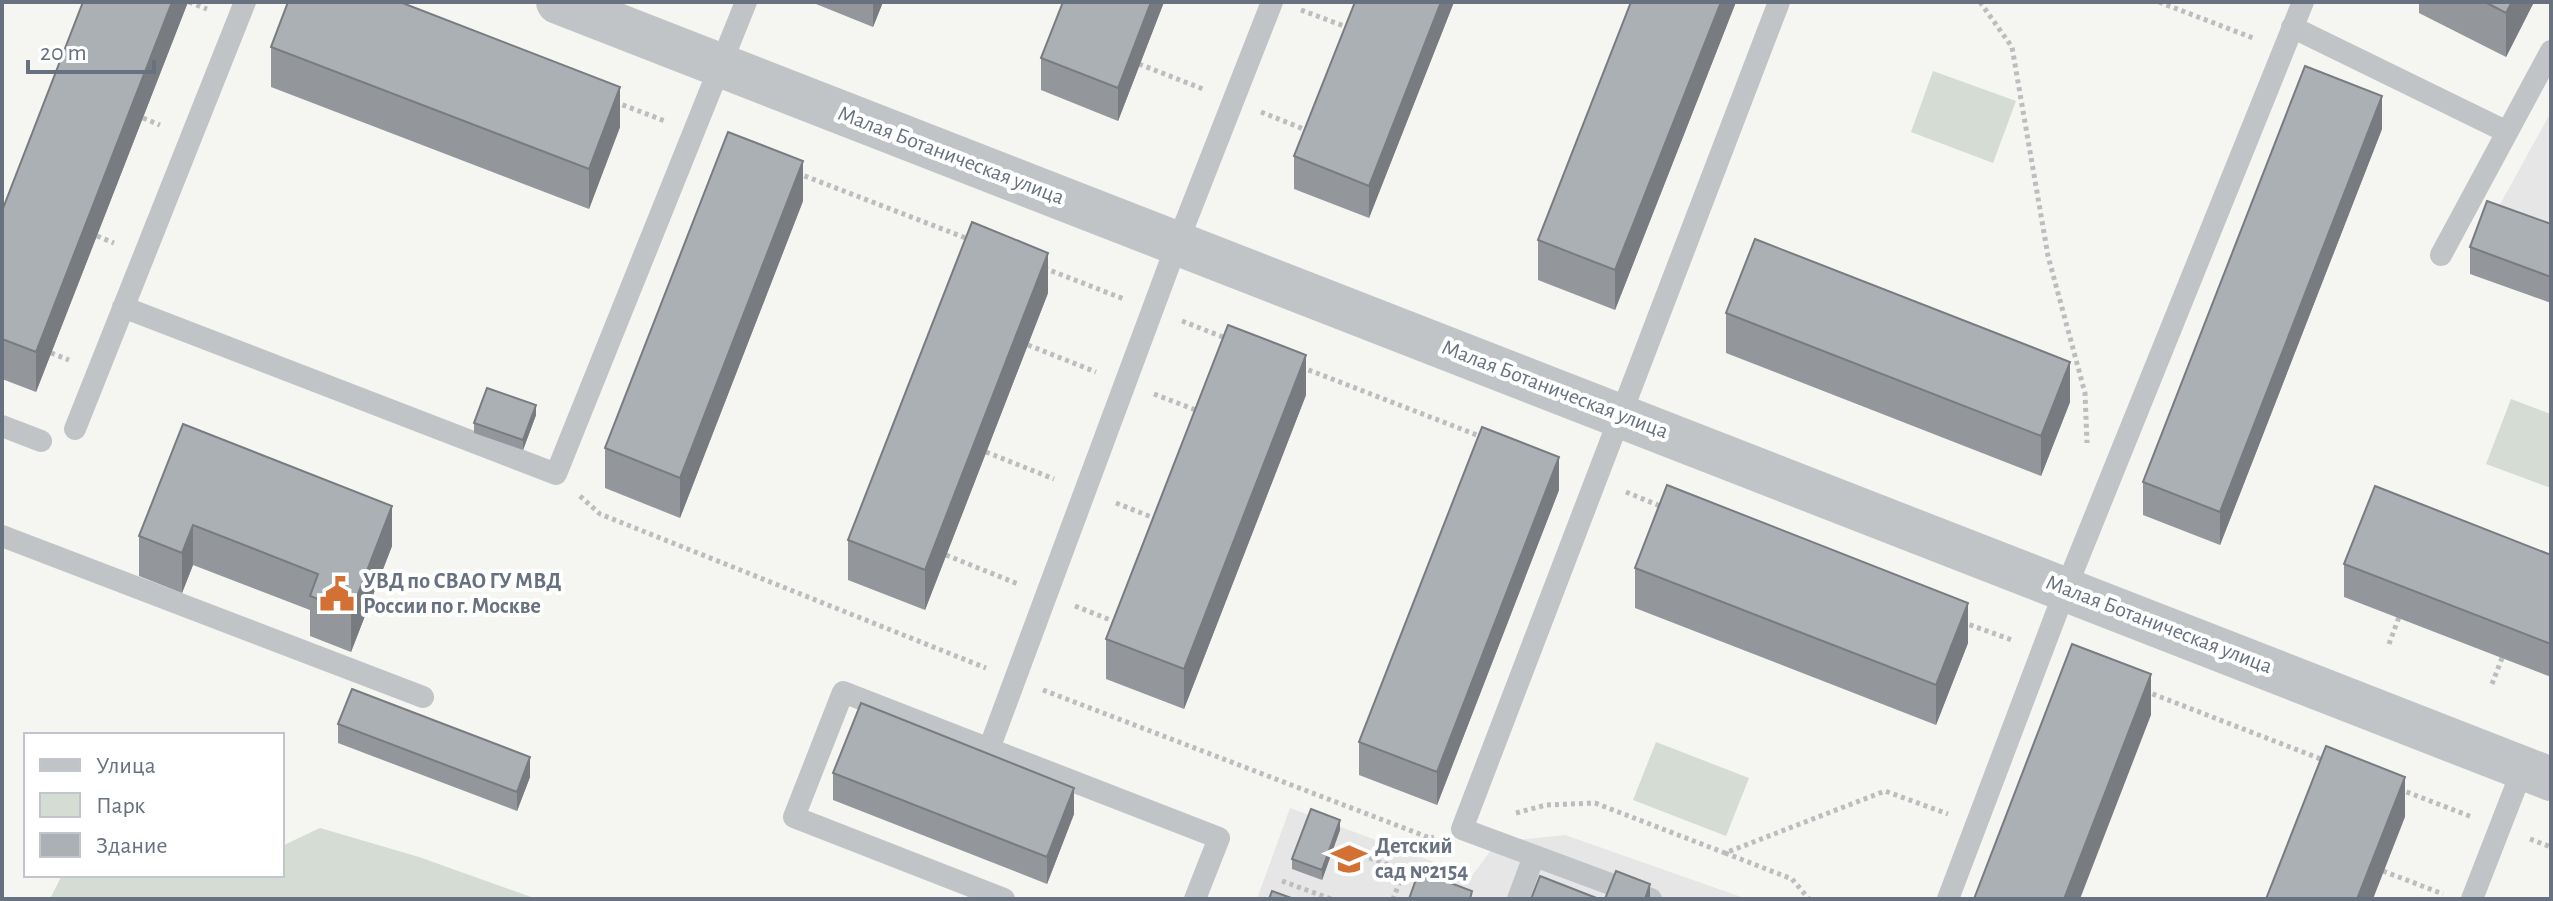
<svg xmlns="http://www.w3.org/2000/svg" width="2553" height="901" font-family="'Alegreya Sans',sans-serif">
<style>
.built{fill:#e5e6e5}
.green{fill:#d5dcd3}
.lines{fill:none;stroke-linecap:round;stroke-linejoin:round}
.path{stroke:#bbbdbf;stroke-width:5;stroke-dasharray:4 4;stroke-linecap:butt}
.lane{stroke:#c1c4c7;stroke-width:22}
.street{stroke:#c1c4c7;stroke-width:44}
.wall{fill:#93979c}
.shaded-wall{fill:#787b7f}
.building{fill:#abb0b5;stroke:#787b7f;stroke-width:2}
.labels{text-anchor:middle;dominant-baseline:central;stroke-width:8;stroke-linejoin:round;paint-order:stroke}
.street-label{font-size:22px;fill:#677180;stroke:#fff}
.poi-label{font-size:22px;font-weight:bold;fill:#677180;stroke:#fff;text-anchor:start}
</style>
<rect width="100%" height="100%" fill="#f5f5f2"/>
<path class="built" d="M2551 112V303L2487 228Z
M1290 808 1472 876 1497 842 1565 835 1747 899H1257Z"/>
<path class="green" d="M1933 71 2016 101 1993 163 1911 132Z
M2511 399 2551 414V488L2486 464Z
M1656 742 1749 778 1726 836 1633 800Z
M320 828 419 857 537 899H50L62 875H282V846Z"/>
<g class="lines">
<path class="path" d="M189 2 207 9
M1980 2 2012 47 2048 256 2085 393 2087 443
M2159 2 2253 38
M1301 10 1352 29
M1139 64 1203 89
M615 102 665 121
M1261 112 1311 132
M143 118 160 125
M797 173 971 240
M97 236 114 243
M1044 268 1124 299
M1182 321 1228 339
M1028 345 1096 372
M51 353 69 360
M1301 367 1482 437
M1154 394 1201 412
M986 452 1054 479
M1626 492 1665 508
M580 496 600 514 986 668
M1116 503 1159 520
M946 555 1018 584
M1075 606 1118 623
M1962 622 2012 640
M2389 644 2399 617
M2492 684 2502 658
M1043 690 1430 838 1434 837
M2145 691 2326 761
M2399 789 2472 817
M1516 813 1546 805 1595 803 1725 853 1885 791 1948 814
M2530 839 2551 847
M1347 849 1404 871 1393 899
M1725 853 1792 879 1809 899
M2383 871 2443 894
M1282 881 1331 899"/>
<path class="lane" d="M2292 27 2507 132
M2441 255 2551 51
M123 307 556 474 746 2
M2 426 41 441
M75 429 245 2
M2 536 423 697
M989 749 1177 244 1272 2
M1004 899 794 817 843 692 1219 838 1195 899
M1518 899 1534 856
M1651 899 1462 829 1779 2
M1948 899 2066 588 2303 2
M2472 899 2523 768"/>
<path class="street" d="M558 2 2551 779"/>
</g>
<path class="wall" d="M83 2H188L36 392 2 379V211Z
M811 2H883L873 27Z
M1164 2 1118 121 1041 90V58Z
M1355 2H1454L1369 218 1294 189V156Z
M1631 2H1736L1615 310 1538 280V240Z
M2419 2H2534L2506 57 2419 13Z
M271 47 620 127 589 209 271 87Z
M2382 129 2220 545 2143 515V482Z
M803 201 680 518 605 488V448Z
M2551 224V303L2470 274V247Z
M1048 293 925 610 848 580V540Z
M1726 313 2070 402 2041 476 1726 353Z
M1306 395 1184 709 1106 679V639Z
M536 415 523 450 474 433V423Z
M183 424 392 546 351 652 310 636V610L193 565 182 593 139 576V536Z
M1559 490 1437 805 1359 775V742Z
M2551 555V677L2344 597V564Z
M1635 568 1968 643 1936 725 1635 608Z
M338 724 530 777 517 811 338 743Z
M833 773 1074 814 1047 884 833 800Z
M1340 830 1322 880 1292 869V859Z"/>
<path class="shaded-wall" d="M172 2H188L36 392V352Z
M873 2H883L873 27Z
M1151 2H1164L1118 121V88Z
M1441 2H1454L1369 218V186Z
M1721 2H1736L1615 310V270Z
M2512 2H2534L2506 57V13Z
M620 87V127L589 209V169Z
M2382 96V129L2220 545V512Z
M803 161V201L680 518V478Z
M1048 253V293L925 610V570Z
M1306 355V395L1184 709V669Z
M2070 362V402L2041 476V436Z
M536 405V415L523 450V440Z
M1559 457V490L1437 805V772Z
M392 506V546L351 652V612Z
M193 525V565L182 593V553Z
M1968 603V643L1936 725V685Z
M2151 674V715L2080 899H2064Z
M530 757V777L517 811V792Z
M2405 777V817L2373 899H2357Z
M1074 788V814L1047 884V857Z
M1340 820V830L1322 880V870Z
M1650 884V899H1645Z"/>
<path class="building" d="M83 2H172L36 352 2 339V211Z
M288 2H400L620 87 589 169 271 47Z
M1063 2H1151L1118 88 1041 58Z
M1355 2H1441L1369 186 1294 156Z
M1631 2H1721L1615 270 1538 240Z
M2485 2H2512L2506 13Z
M2305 66 2382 96 2220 512 2143 482Z
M728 132 803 161 680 478 605 448Z
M2487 201 2551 224V277L2470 247Z
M972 222 1048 253 925 570 848 540Z
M1755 239 2070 362 2041 436 1726 313Z
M1228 325 1306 355 1184 669 1106 639Z
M487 388 536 405 523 440 474 423Z
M183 424 392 506 351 612 310 596 318 574 193 525 182 553 139 536Z
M1482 427 1559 457 1437 772 1359 742Z
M1667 485 1968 603 1936 685 1635 568Z
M2375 486 2551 555V644L2344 564Z
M2072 644 2151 674 2064 899H1974Z
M352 689 530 757 517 792 338 724Z
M861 703 1074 788 1047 857 833 773Z
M2326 746 2405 777 2357 899H2266Z
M1311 809 1340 820 1322 870 1292 859Z
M1419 871 1472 891 1470 899H1409Z
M1616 871 1650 884 1645 899H1605Z
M1540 876 1599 899H1531Z
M1272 891 1294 899H1269Z"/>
<defs>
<g id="civic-bare" transform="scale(2.76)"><path d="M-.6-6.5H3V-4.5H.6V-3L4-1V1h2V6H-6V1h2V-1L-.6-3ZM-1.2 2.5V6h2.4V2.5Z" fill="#d37034" stroke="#fff" stroke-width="2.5" paint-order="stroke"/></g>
<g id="school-bare" transform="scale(2.76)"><path d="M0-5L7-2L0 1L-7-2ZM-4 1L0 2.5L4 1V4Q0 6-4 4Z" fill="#d37034" stroke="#fff" stroke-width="2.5" paint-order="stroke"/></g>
</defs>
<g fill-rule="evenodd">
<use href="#civic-bare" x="337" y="594"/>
<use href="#school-bare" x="1349" y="859"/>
</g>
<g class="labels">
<g class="street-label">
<text transform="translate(951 155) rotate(21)">Малая Ботаническая улица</text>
<text transform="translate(1555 389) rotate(21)">Малая Ботаническая улица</text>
<text transform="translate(2159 624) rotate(21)">Малая Ботаническая улица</text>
</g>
<g class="poi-label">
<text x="363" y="581">УВД по СВАО ГУ МВД<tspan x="363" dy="25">России по г. Москве</tspan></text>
<text x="1375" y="846">Детский<tspan x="1375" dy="25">сад №2154</tspan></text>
</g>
</g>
<rect width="2553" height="901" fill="none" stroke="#677180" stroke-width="8"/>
<rect x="24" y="733" width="260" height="144" fill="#ffffff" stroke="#c2c6cc" stroke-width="2"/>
<rect x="40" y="759" width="40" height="12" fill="#c1c4c7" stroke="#c2c6cc" stroke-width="2"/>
<text x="96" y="773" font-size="24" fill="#677180">Улица</text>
<rect x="40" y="793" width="40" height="24" fill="#d5dcd3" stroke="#c2c6cc" stroke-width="2"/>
<text x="96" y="813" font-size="24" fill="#677180">Парк</text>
<rect x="40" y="833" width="40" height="24" fill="#abb0b5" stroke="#c2c6cc" stroke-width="2"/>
<text x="96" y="853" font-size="24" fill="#677180">Здание</text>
<path d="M28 60v12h126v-12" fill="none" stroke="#677180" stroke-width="4"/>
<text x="40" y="60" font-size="24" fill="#677180" stroke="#ffffff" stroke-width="6" paint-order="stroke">20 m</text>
</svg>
